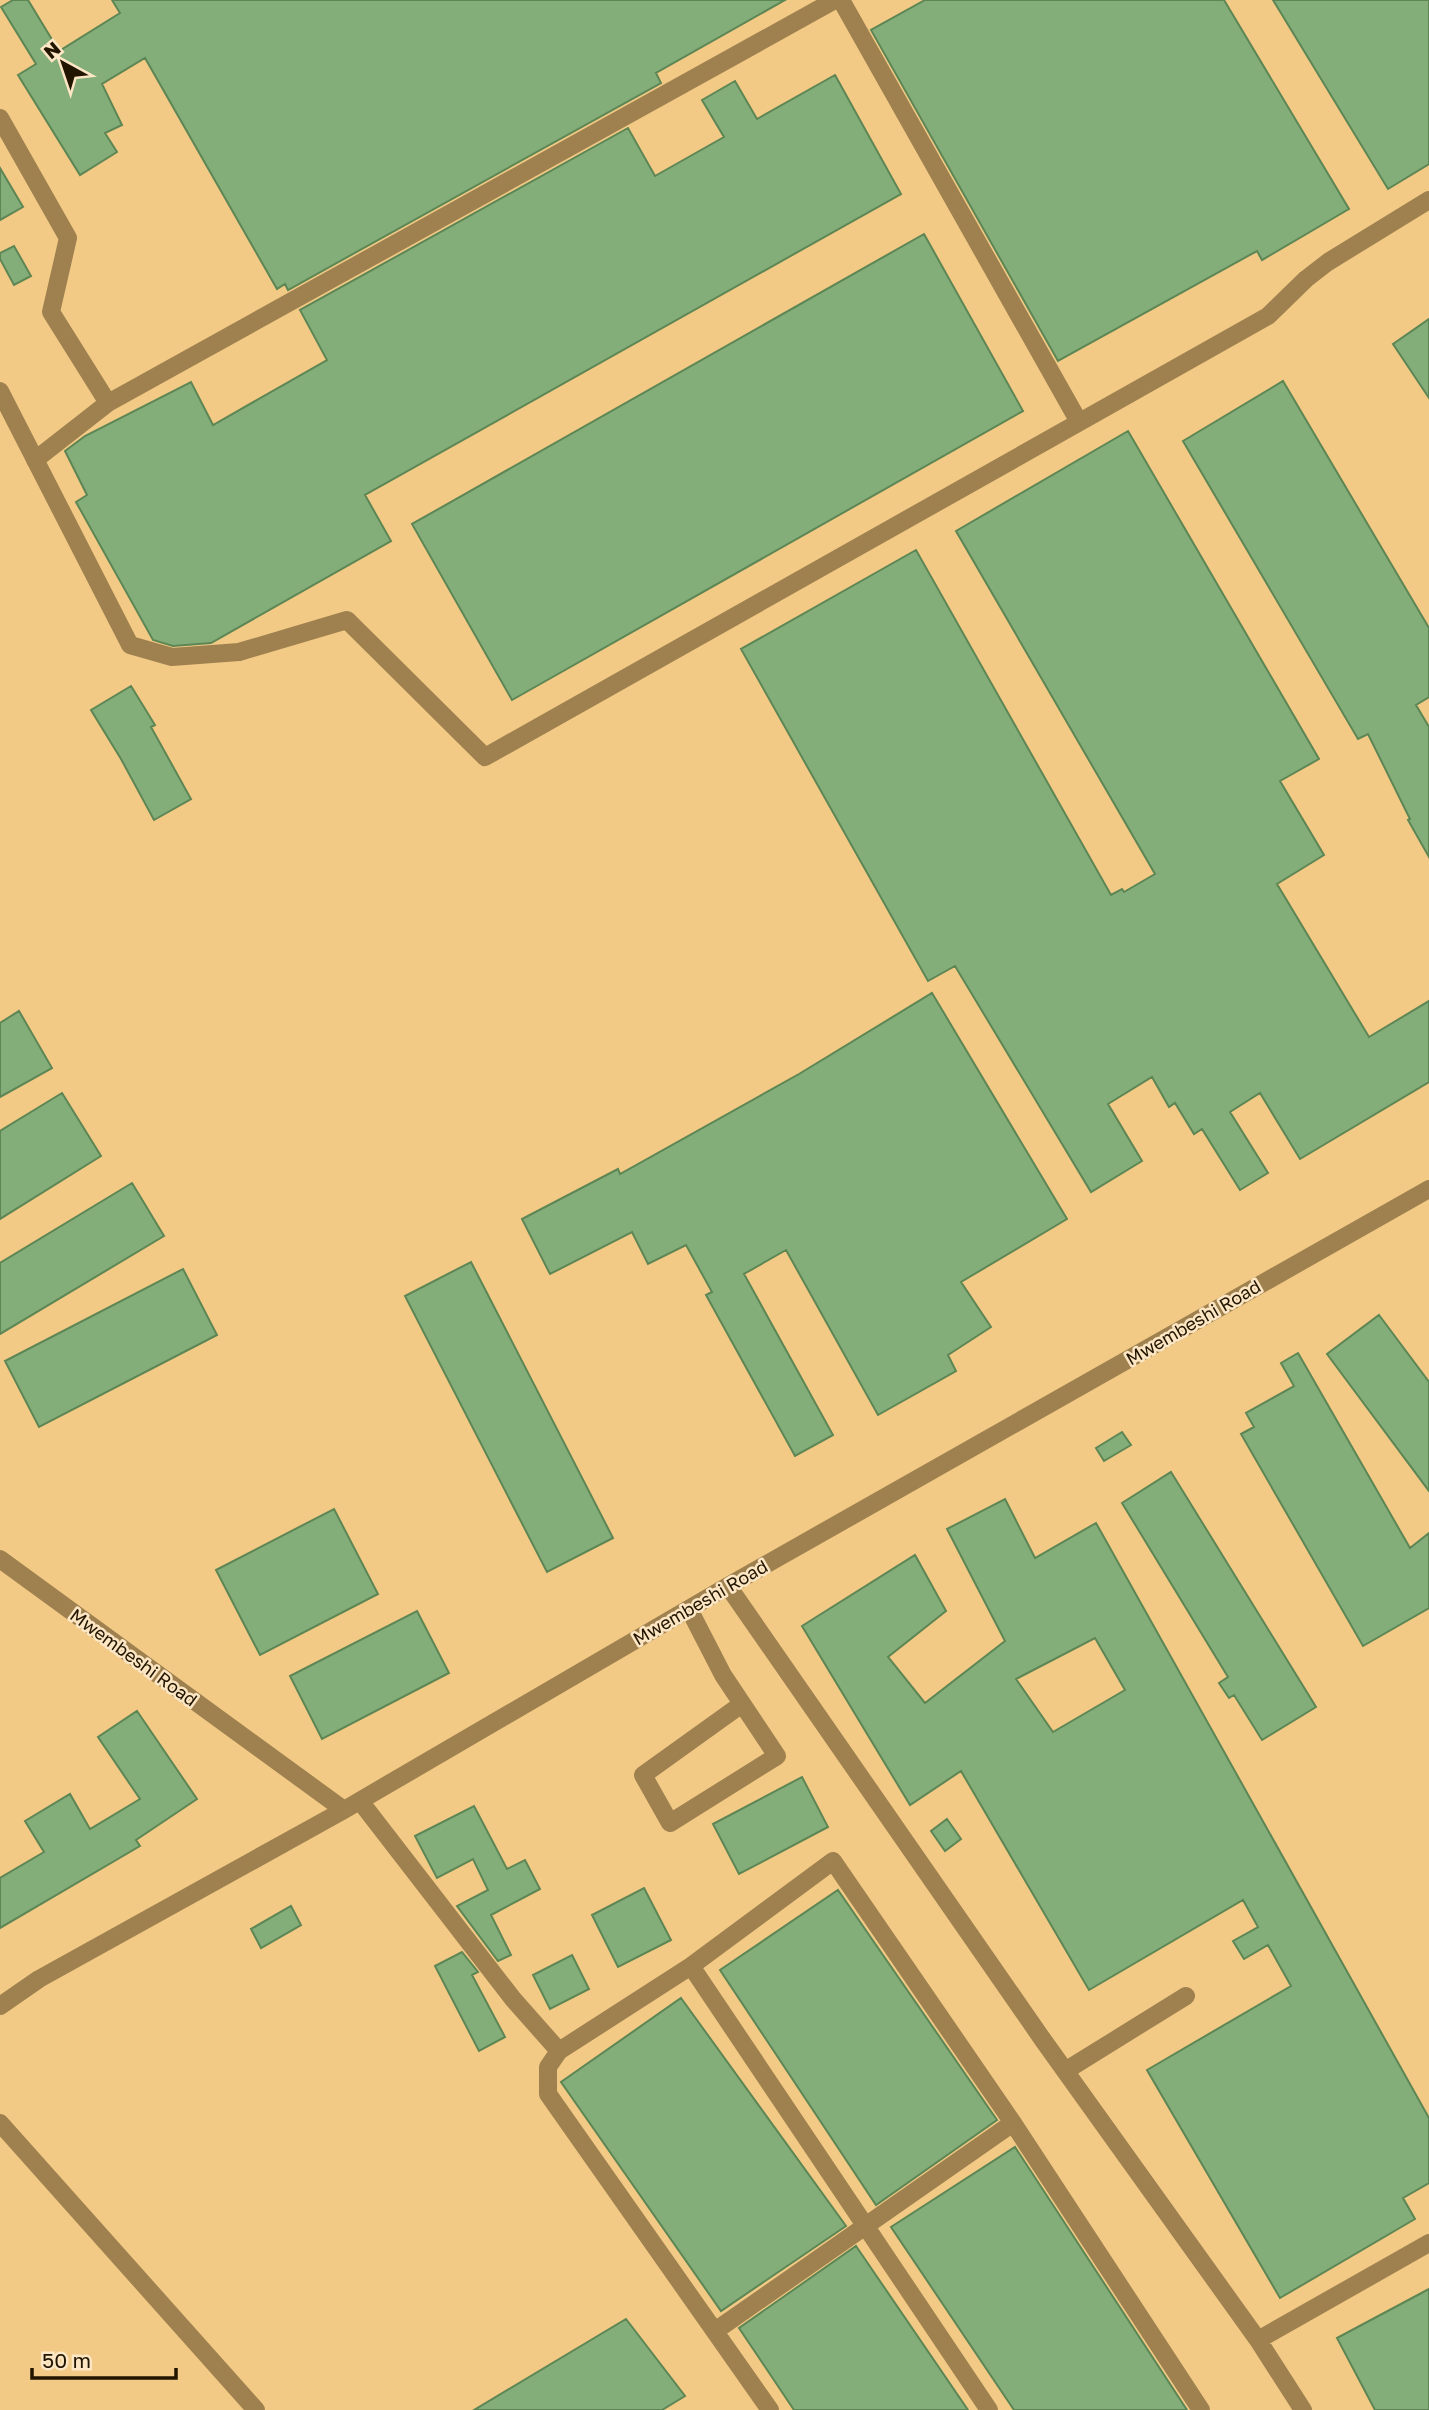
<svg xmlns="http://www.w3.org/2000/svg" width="1429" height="2410" font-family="'Golos Text',sans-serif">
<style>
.built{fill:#f2ca86}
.building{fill:#83ae7a;stroke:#5d8654;stroke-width:2;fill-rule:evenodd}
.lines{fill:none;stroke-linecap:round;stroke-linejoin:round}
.minor{stroke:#9f814f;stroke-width:18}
.labels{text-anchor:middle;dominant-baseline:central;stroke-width:5;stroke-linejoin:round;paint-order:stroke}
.street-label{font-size:18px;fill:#221500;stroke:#fce6c3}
</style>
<rect width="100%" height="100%" fill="#fbd79a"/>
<path class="built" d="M0 0H1429V2410H0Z"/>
<path class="building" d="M13 0H28L59 51 120 13 112 0H785L656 73 661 83 288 290 285 284 277 289 145 58 102 84 122 125 105 133 117 152 80 175 18 75 36 64 1 7Z
M925 0H1224L1349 209 1262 260 1257 251 1058 361 871 30Z
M1273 0H1429V164L1388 189Z
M835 75 901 194 365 495 391 541 211 643 173 646 153 640 76 502 87 495 65 451 85 436 191 382 213 425 327 360 300 310 628 128 655 176 724 137 702 100 735 81 757 119Z
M0 168 23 207 0 220Z
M924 234 1023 411 512 700 412 524Z
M14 246 31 276 14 285 0 259V253Z
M1429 319V398L1393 344Z
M1283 381 1429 628V697L1416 705 1429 727V857L1408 820 1410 819 1368 734 1358 739 1183 441Z
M1128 431 1319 759 1280 781 1324 855 1277 884 1369 1037 1429 1001V1082L1300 1159 1260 1093 1230 1112 1268 1173 1240 1190 1202 1129 1194 1134 1175 1103 1169 1107 1152 1077 1108 1104 1142 1161 1091 1192 955 966 928 981 741 649 916 550 1111 895 1122 889 1124 892 1155 874 956 531Z
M131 686 155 725 151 727 191 799 154 820 121 759 91 710Z
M932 993 1067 1219 961 1282 991 1327 948 1355 956 1371 878 1415 786 1250 744 1274 833 1435 795 1456 706 1295 712 1292 686 1245 648 1264 632 1232 550 1274 522 1219 618 1169 620 1174 799 1074Z
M19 1011 52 1068 0 1097V1023Z
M62 1093 101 1156 0 1219V1131Z
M132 1183 164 1236 0 1334V1263Z
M471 1262 613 1538 547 1572 405 1296Z
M183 1269 217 1335 39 1427 5 1361Z
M1379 1315 1429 1382V1491L1327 1354Z
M1298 1353 1410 1548 1429 1533V1608L1363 1646 1241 1434 1254 1427 1246 1413 1294 1386 1281 1363Z
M1122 1432 1131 1445 1104 1461 1096 1448Z
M1171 1472 1316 1707 1262 1740 1234 1695 1229 1698 1219 1683 1228 1677 1122 1503Z
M1005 1499 1035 1558 1096 1523 1429 2118V2183L1403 2198 1415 2219 1280 2298 1147 2070 1291 1986 1268 1945 1244 1959 1233 1941 1258 1927 1243 1900 1089 1990 961 1771 910 1805 802 1626 915 1555 946 1611 888 1657 925 1703 1005 1641 947 1529ZM1095 1638 1125 1690 1053 1732 1016 1679Z
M334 1509 378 1594 260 1655 216 1570Z
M417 1611 449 1673 322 1739 290 1676Z
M137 1711 197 1799 136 1840 140 1846 0 1928V1878L44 1852 25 1821 70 1794 90 1829 140 1799 98 1737Z
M802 1777 828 1827 739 1874 713 1824Z
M474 1806 507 1869 525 1860 540 1889 491 1915 511 1955 498 1961 457 1906 488 1890 473 1859 437 1878 415 1836Z
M947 1819 961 1839 945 1851 931 1831Z
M644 1888 671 1940 618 1967 592 1915Z
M838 1890 997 2120 876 2205 720 1970Z
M291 1906 301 1925 261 1948 251 1929Z
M462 1952 478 1972 472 1975 505 2037 479 2051 435 1966Z
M572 1955 589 1989 550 2009 533 1975Z
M681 1998 846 2226 721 2311 561 2082Z
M1015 2147 1187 2410H1014L891 2227Z
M856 2246 968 2410H794L739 2328Z
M1429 2289V2410H1375L1337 2338Z
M626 2319 685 2396 662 2410H474Z"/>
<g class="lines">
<path class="minor" d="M841 0 1079 422
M0 118 68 238 51 312 108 403 835 0
M0 391 130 645 172 657 239 652 347 620 485 757 1268 316 1306 279 1328 262 1429 200
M35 460 108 403
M0 1559 344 1810
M728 1586 1043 2040 1258 2340 1303 2410
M689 1609 723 1675 777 1756 670 1823 643 1775 742 1704
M360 1801 513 1999 559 2051 691 1966 833 1861 1013 2123 1201 2410
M691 1966 989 2410
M0 2006 39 1979 344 1810 728 1586 1429 1189
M559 2051 548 2067V2094L770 2410
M1065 2071 1186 1996
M0 2123 256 2410
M715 2331 1013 2123
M1258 2340 1429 2243"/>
</g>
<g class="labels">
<g class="street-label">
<text transform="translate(1193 1322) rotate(-30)">Mwembeshi Road</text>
<text transform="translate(700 1602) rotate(-30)">Mwembeshi Road</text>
<text transform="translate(134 1657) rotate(36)">Mwembeshi Road</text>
</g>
</g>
<g transform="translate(63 63) rotate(320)" stroke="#fce6c3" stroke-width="5" paint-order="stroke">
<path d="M0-5L12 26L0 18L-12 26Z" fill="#221500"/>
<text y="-10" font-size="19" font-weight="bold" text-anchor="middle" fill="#221500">N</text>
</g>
<path d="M32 2368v10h144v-10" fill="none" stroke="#221500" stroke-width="3.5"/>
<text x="42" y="2368" font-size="21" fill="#221500" stroke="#fce6c3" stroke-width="5" paint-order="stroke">50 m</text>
</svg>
